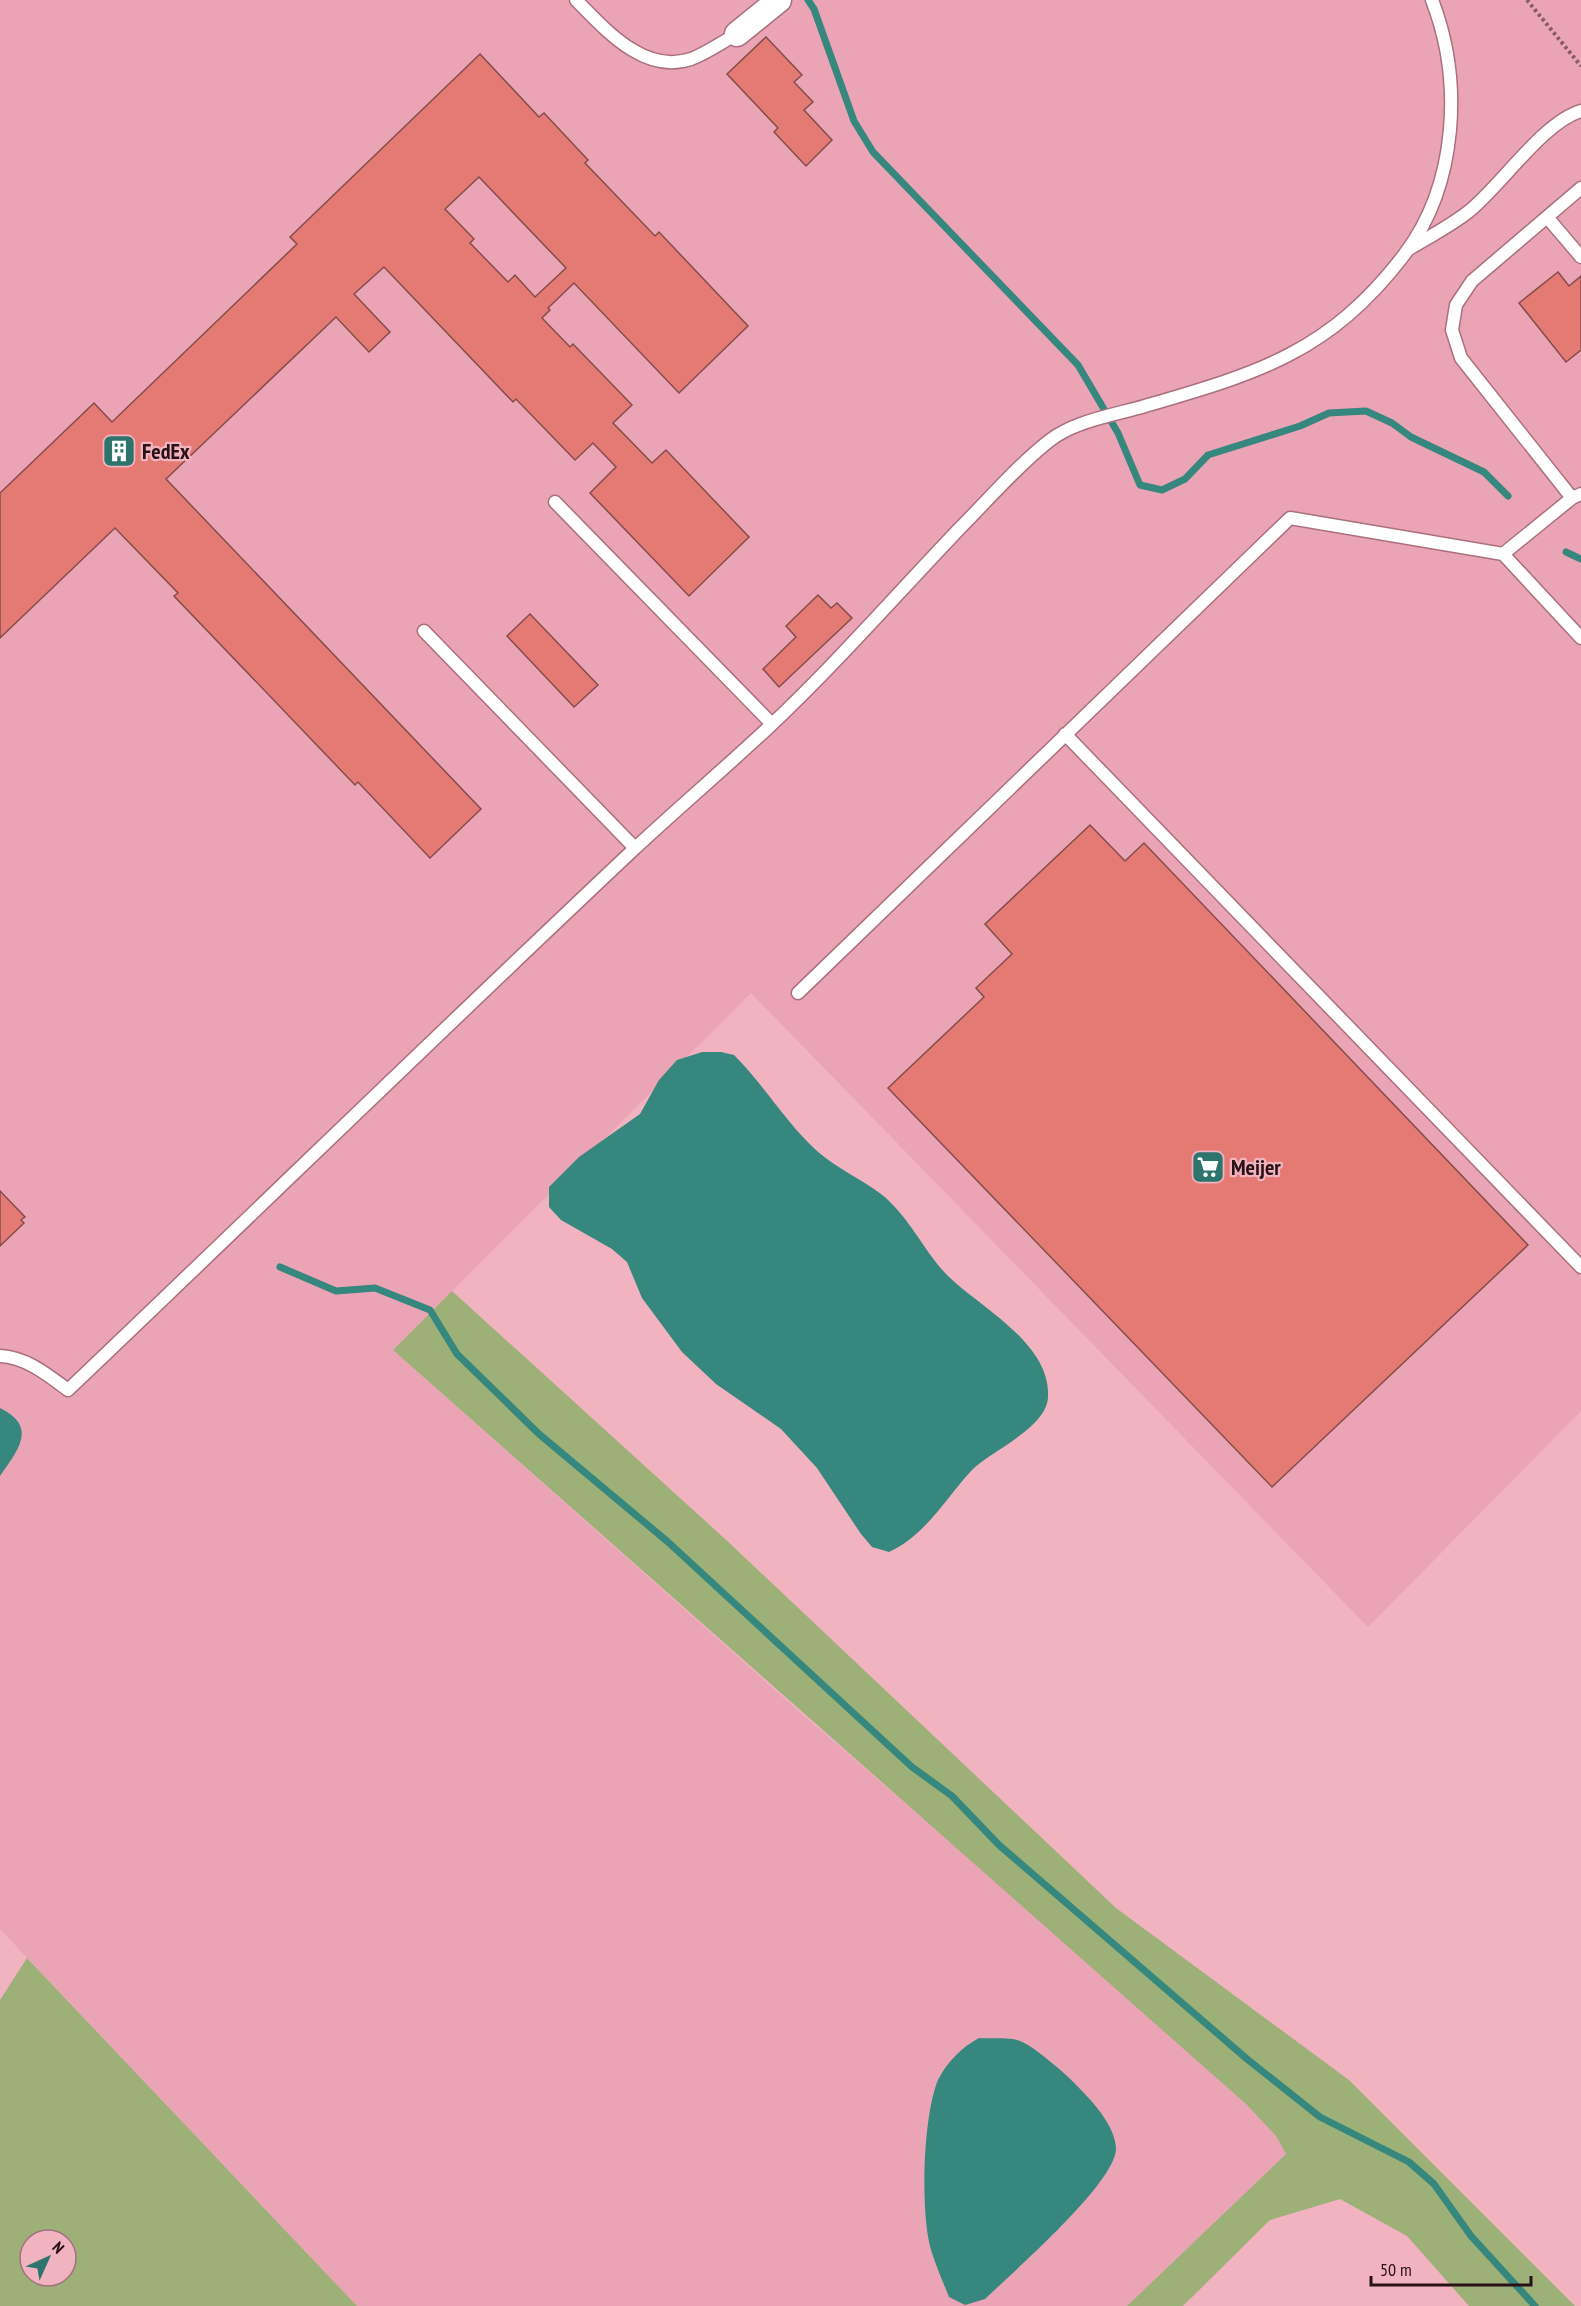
<svg xmlns="http://www.w3.org/2000/svg" width="1581" height="2306" font-family="'PT Sans Narrow',sans-serif">
<style>
.built{fill:#eaa4b5}
.green{fill:#9cb078;fill-rule:evenodd}
.water{fill:#36877d}
.lines{fill:none;stroke-linecap:round;stroke-linejoin:round}
.stream{stroke:#36877d;stroke-width:7}
.building{fill:#e57a74;stroke:#844d4a;stroke-width:1.5;fill-rule:evenodd}
.service-casing{stroke:#aa707e;stroke-width:15}
.minor-casing{stroke:#aa707e;stroke-width:27}
.path{stroke:#855c66;stroke-width:4;stroke-dasharray:3 3;stroke-linecap:butt}
.service{stroke:#fff;stroke-width:12}
.minor{stroke:#fff;stroke-width:24}
.labels{text-anchor:middle;dominant-baseline:central;stroke-width:4.5;stroke-linejoin:round;paint-order:stroke}
.poi-label{font-size:22px;font-weight:bold;fill:#281217;stroke:#f2b3c1;text-anchor:start}
</style>
<rect width="100%" height="100%" fill="#f2b3c1"/>
<path class="built" d="M0 0H1581V1411L1368 1627 751 993 393 1350 801 1713 1070 1946 1246 2104 1276 2136 1286 2154 1127 2306H357L0 1929Z"/>
<path class="green" d="M452 1291 724 1538 1116 1908 1349 2080 1575 2306H1469L1407 2236 1340 2199 1270 2220 1183 2306H1127L1286 2154 1276 2136 1246 2104 393 1350Z
M27 1958 357 2306H0V2000ZM30 2240H66V2276H30Z"/>
<path class="water" d="M702 1052H721L734 1055C764 1085 786 1123 817 1151 836 1168 861 1179 881 1194 909 1216 923 1250 947 1275 979 1307 1051 1343 1048 1397 1047 1428 989 1452 972 1470 944 1500 927 1534 889 1552L872 1547 861 1534 817 1468 781 1429 716 1384 682 1352 642 1298 627 1262 612 1249 561 1220 549 1207V1187L579 1157 640 1114 659 1080 677 1060Z
M0 1408C39 1427 17 1451 0 1476Z
M979 2038C991 2039 1009 2037 1020 2041 1034 2046 1071 2078 1081 2090 1095 2104 1115 2127 1116 2148 1117 2182 1012 2273 985 2299L965 2305 949 2297C943 2282 936 2266 931 2250 920 2212 923 2116 938 2080 947 2062 962 2047 979 2038Z"/>
<g class="lines">
<path class="stream" d="M808 0 814 9 854 121 873 152 1078 365 1118 433 1140 485 1162 490 1185 479 1208 455 1300 426 1329 413 1366 411 1392 423 1411 437 1484 472 1508 496
M1566 552 1581 559
M280 1267 336 1291 375 1288 430 1310 457 1354 539 1434 668 1542 912 1767 952 1796 999 1845 1247 2059 1320 2117 1409 2162 1434 2184 1471 2236 1535 2306"/>
</g>
<path class="building" d="M766 37 802 75 794 82 813 102 804 110 832 140 806 166 774 132 778 128 727 74Z
M480 54 539 117 544 113 588 160 585 163 655 236 659 232 748 326 679 393 574 283 548 308 550 310 542 318 570 347 573 344 632 405 613 423 652 463 666 450 749 537 689 596 590 493 616 467 593 443 575 460 516 399 513 402 384 267 354 294 390 332 369 352 336 317 166 479 481 809 430 858 358 782 355 785 174 596 178 593 115 528 0 638V493L94 403 112 422 297 244 290 237ZM479 177 566 268 535 297 515 275 508 282 470 243 474 239 445 209Z
M1558 272 1569 286 1581 276V350L1566 362 1519 303Z
M818 595 831 608 837 603 852 618 779 687 763 669 796 637 786 626Z
M530 614 598 685 574 707 507 636Z
M1090 825 1125 861 1144 843 1528 1245 1272 1487 888 1088 984 997 976 988 1012 954 985 924Z
M0 1191 25 1217 21 1220 24 1223 0 1246Z"/>
<g class="lines">
<g class="service-casing">
<path id="service" d="M576 0C605 29 644 75 691 59 707 53 722 42 737 34
M1547 217 1581 257
M1409 249C1429 237 1450 226 1468 212 1500 187 1543 122 1581 111
M1572 498 1461 358 1452 330 1456 305 1472 281 1581 188
M555 502 772 724
M1503 554 1581 638
M424 631 635 848
M1065 734 1581 1267
M798 993 1290 518 1503 554 1572 498 1581 494
M0 1356C26 1357 48 1375 68 1390 256 1211 443 1029 632 851 677 809 724 769 769 727 836 664 897 594 961 527 989 499 1017 466 1049 441 1074 421 1114 415 1145 406 1258 373 1329 353 1404 255 1458 184 1463 80 1432 0"/>
</g>
<g class="minor-casing">
<path id="minor" d="M737 34 779 0"/>
</g>
<path class="path" d="M1527 0 1581 66"/>
<use href="#service" class="service"/>
<use href="#minor" class="minor"/>
</g>
<defs>
<g id="building-square" transform="scale(1.725)"><rect x="-9" y="-9" width="18" height="18" rx="4" fill="#2d746c" stroke="#f2b3c1"/><path d="M-4-6H4V6H1V3H-1V6H-4ZM-2.5-4.3h1.7v1.8h-1.7ZM.8-4.3h1.7v1.8H.8ZM-2.5-1h1.7V.8h-1.7ZM.8-1h1.7V.8H.8Z" fill="#fff"/></g>
<g id="supermarket-square" transform="scale(1.725)"><rect x="-9" y="-9" width="18" height="18" rx="4" fill="#2d746c" stroke="#f2b3c1"/><path d="M-6-5.5h2.5l.6 2H6L4.5 2H-2.5L-4.4-4H-6ZM-1.5 3.2a1.3 1.3 0 1 0 .1 0ZM3 3.2a1.3 1.3 0 1 0 .1 0Z" fill="#fff"/></g>
</defs>
<g fill-rule="evenodd">
<use href="#building-square" x="119" y="451"/>
<use href="#supermarket-square" x="1208" y="1167"/>
</g>
<g class="labels">
<g class="poi-label">
<text x="142" y="451">FedEx</text>
<text x="1231" y="1167">Meijer</text>
</g>
</g>
<g transform="translate(48 2258) rotate(45)"><circle r="28" fill="#f2b3c1" stroke="#a1737d" stroke-width="1.5"/>
<path d="M0-4.5L10 22L0 15L-10 22Z" fill="#2d746c"/>
<text y="-9" font-size="16" font-weight="bold" text-anchor="middle" fill="#281217">N</text>
</g>
<path d="M1371 2276v9h160v-9" fill="none" stroke="#281217" stroke-width="3"/>
<text x="1380" y="2276" font-size="18" fill="#281217" stroke="#f2b3c1" stroke-width="4.5" paint-order="stroke">50 m</text>
</svg>
